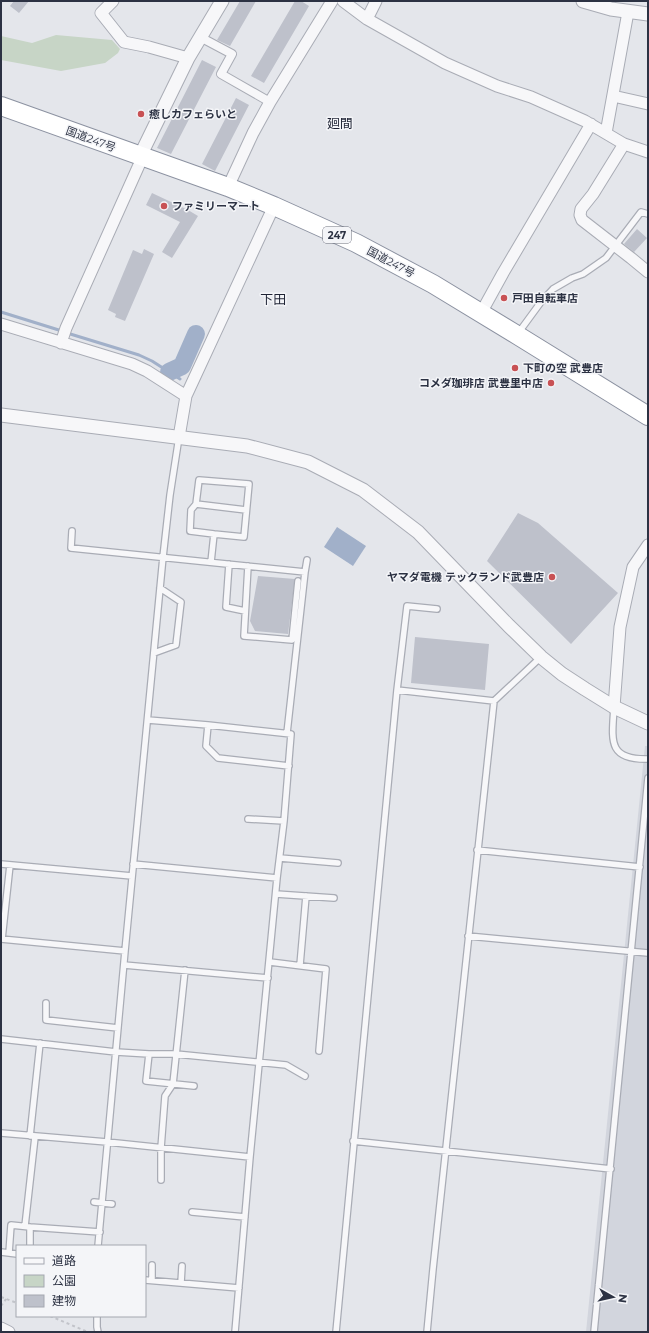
<svg xmlns="http://www.w3.org/2000/svg" width="649" height="1333" font-family="Montserrat,'Noto Sans JP',sans-serif">
<style>
.built{fill:#d2d5dd}
.green{fill:#c7d5c6}
.water{fill:#a1b0c9}
.lines{fill:none;stroke-linecap:round;stroke-linejoin:round}
.stream{stroke:#a1b0c9;stroke-width:3}
.river{stroke:#a1b0c9;stroke-width:18}
.building{fill:#bec1cb}
.service-casing{stroke:#a9acb5;stroke-width:8}
.pedestrian-casing{stroke:#a9acb5;stroke-width:10}
.minor-casing{stroke:#a9acb5;stroke-width:13}
.tertiary-casing{stroke:#a9acb5;stroke-width:15}
.trunk-casing{stroke:#8c92a1;stroke-width:20}
.path{stroke:#c2c4ca;stroke-width:2;stroke-dasharray:3 3;stroke-linecap:butt}
.service{stroke:#f7f7f9;stroke-width:5.5}
.pedestrian{stroke:#f7f7f9;stroke-width:8}
.minor{stroke:#f7f7f9;stroke-width:11}
.tertiary{stroke:#f7f7f9;stroke-width:13}
.trunk{stroke:#fff;stroke-width:18}
.poi-dot{fill:#c85154;stroke:#f4f5f8;stroke-width:1.5}
.labels{text-anchor:middle;dominant-baseline:central;stroke-width:3;stroke-linejoin:round;paint-order:stroke}
.shield{fill:#f4f5f8;stroke:#686c79;stroke-width:1}
.shield-label{font-size:10px;font-weight:bold;fill:#2c3243}
.poi-label{font-size:11px;font-weight:bold;fill:#2c3243;stroke:#f4f5f8;text-anchor:start}
.street-label{font-size:11px;fill:#2c3243;stroke:#f4f5f8}
.quarter-label{font-size:13px;fill:#1e2334;stroke:#f4f5f8}
</style>
<rect width="100%" height="100%" fill="#e4e6eb"/>
<path class="built" d="M645 746H648V1332H586Z"/>
<path class="green" d="M56 35 112 40 120 49 118 53 105 63 61 71 1 60V36L32 43Z"/>
<path class="water" d="M337 527 366 546 353 566 324 547Z"/>
<g class="lines">
<path class="stream" d="M1 312 62 331
M67 333 139 355 152 361 180 379"/>
<path class="river" d="M169 372 182 366 196 334"/>
</g>
<path class="building" d="M14 1H29L19 13 10 6Z
M240 1H256L230 46 217 40Z
M295 1H301L309 6 264 83 251 76Z
M202 60 216 67 171 154 157 148Z
M236 98 249 105 215 171 202 164Z
M152 193 188 210 198 216 172 258 162 252 180 222 146 205Z
M637 229 647 238 634 252 624 244Z
M144 249 154 254 125 321 115 317 116 314 108 310 133 250 142 254Z
M518 513 538 523 618 593 571 644 487 561Z
M258 576 295 579 288 634 255 631 250 621Z
M415 637 489 644 485 690 411 683Z"/>
<g class="lines">
<g class="service-casing">
<path id="service" d="M519 332 541 302 553 289 572 278 583 274 606 258 641 212 648 214
M196 504 246 510
M72 531 71 548 305 572 287 733
M211 562 214 534 190 531 191 510 196 504 199 480 249 484 244 537 214 534
M229 564 226 607 245 611
M248 566 244 636 292 640 298 581
M305 572 307 560
M154 653 176 645 181 602 160 588
M397 690 494 701
M614 707C612 740 607 760 648 759
M148 720 208 725 291 734 284 821 277 878 250 1157 235 1332
M208 725 206 746 218 758 289 766
M248 819 284 821
M477 850 640 867
M280 858 338 863
M1 864 132 876
M133 864 277 878
M276 894 334 898
M468 936 648 953
M1 939 125 951
M2 939 10 865
M270 962 326 969 319 1051
M124 965 268 978
M300 965 306 896
M46 1003V1020L118 1028
M1 1039 116 1052 149 1054H176L286 1065 305 1076
M149 1054 146 1081 194 1086
M1 1133 107 1142 250 1157
M30 1136 40 1043
M353 1141 611 1169
M161 1180V1148L165 1096 173 1084 185 970
M94 1202 112 1204
M192 1212 245 1217
M25 1226 35 1137
M30 1227 100 1232
M98 1246 125 951 163 557 170 495 179 437
M1 1252 17 1254
M9 1253 11 1225 30 1227V1246
M145 1280 239 1288
M152 1280V1265
M181 1283 182 1266
M97 1316V1327L98 1332
M336 1332 397 690 407 606 437 609
M427 1332 433 1269 494 701 541 657
M594 1332 648 778"/>
</g>
<g class="pedestrian-casing">
<path id="pedestrian" d="M200 37 232 54 221 74 270 102"/>
</g>
<g class="minor-casing">
<path id="minor" d="M113 1 101 13 124 42 149 47 188 58
M343 1 367 19 445 63 497 86 531 97 585 121 624 144 648 152
M367 19 376 1
M613 96 648 104
M606 133 628 12
M624 144 593 194 581 209 580 215 582 220 631 258 648 272
M228 187 253 133 270 102 332 1
M481 313 503 273 591 124
M1 324 132 364 147 371 186 396
M61 343 66 328 139 165 141 157
M179 437 186 396 274 206
M614 707 620 627 633 567 648 545
M1 1328 9 1332"/>
</g>
<g class="tertiary-casing">
<path id="tertiary" d="M583 1 611 9 648 14
M141 157 144 148 188 58 222 1
M1 415 247 446 308 462 363 490 418 532 509 626 541 657 562 674 585 689 614 707 648 723"/>
</g>
<g class="trunk-casing">
<path id="trunk" d="M1 106 228 187 274 206 356 243 433 284 517 335 648 416"/>
</g>
<path class="path" d="M1 1297 17 1303
M1 1306 6 1299
M50 1316 88 1332"/>
<use href="#service" class="service"/>
<use href="#pedestrian" class="pedestrian"/>
<use href="#minor" class="minor"/>
<use href="#tertiary" class="tertiary"/>
<use href="#trunk" class="trunk"/>
</g>
<g class="poi-dot">
<circle cx="141" cy="114" r="4"/>
<circle cx="164" cy="206" r="4"/>
<circle cx="504" cy="298" r="4"/>
<circle cx="515" cy="368" r="4"/>
<circle cx="551" cy="383" r="4"/>
<circle cx="552" cy="577" r="4"/>
</g>
<g class="labels">
<rect class="shield" x="323" y="227" width="28" height="16" rx="3"/>
<g class="shield-label">
<text x="337" y="235">247</text>
</g>
<g class="poi-label">
<text x="149" y="114">癒しカフェらいと</text>
<text x="172" y="206">ファミリーマート</text>
<text x="512" y="298">戸田自転車店</text>
<text x="523" y="368">下町の空 武豊店</text>
<text x="543" y="383" text-anchor="end">コメダ珈琲店 武豊里中店</text>
<text x="544" y="577" text-anchor="end">ヤマダ電機 テックランド武豊店</text>
</g>
<g class="street-label">
<text transform="translate(91 139) rotate(20)">国道247号</text>
<text transform="translate(391 262) rotate(28)">国道247号</text>
</g>
<g class="quarter-label">
<text x="340" y="123">廻間</text>
<text x="273" y="299">下田</text>
</g>
</g>
<rect width="649" height="1333" fill="none" stroke="#2c3243" stroke-width="4"/>
<rect x="16" y="1245" width="130" height="72" fill="#f4f5f8" stroke="#a4a7b0"/>
<rect x="24" y="1258" width="20" height="6" fill="#f7f7f9" stroke="#a4a7b0"/>
<text x="52" y="1265" font-size="12" fill="#2c3243">道路</text>
<rect x="24" y="1275" width="20" height="12" fill="#c7d5c6" stroke="#a4a7b0"/>
<text x="52" y="1285" font-size="12" fill="#2c3243">公園</text>
<rect x="24" y="1295" width="20" height="12" fill="#bec1cb" stroke="#a4a7b0"/>
<text x="52" y="1305" font-size="12" fill="#2c3243">建物</text>
<g transform="translate(613 1297) rotate(98)" stroke="#f4f5f8" stroke-width="3" paint-order="stroke">
<path d="M0-3L7 15L0 10L-7 15Z" fill="#2c3243"/>
<text y="-6" font-size="11" font-weight="bold" text-anchor="middle" fill="#2c3243">N</text>
</g>
</svg>
